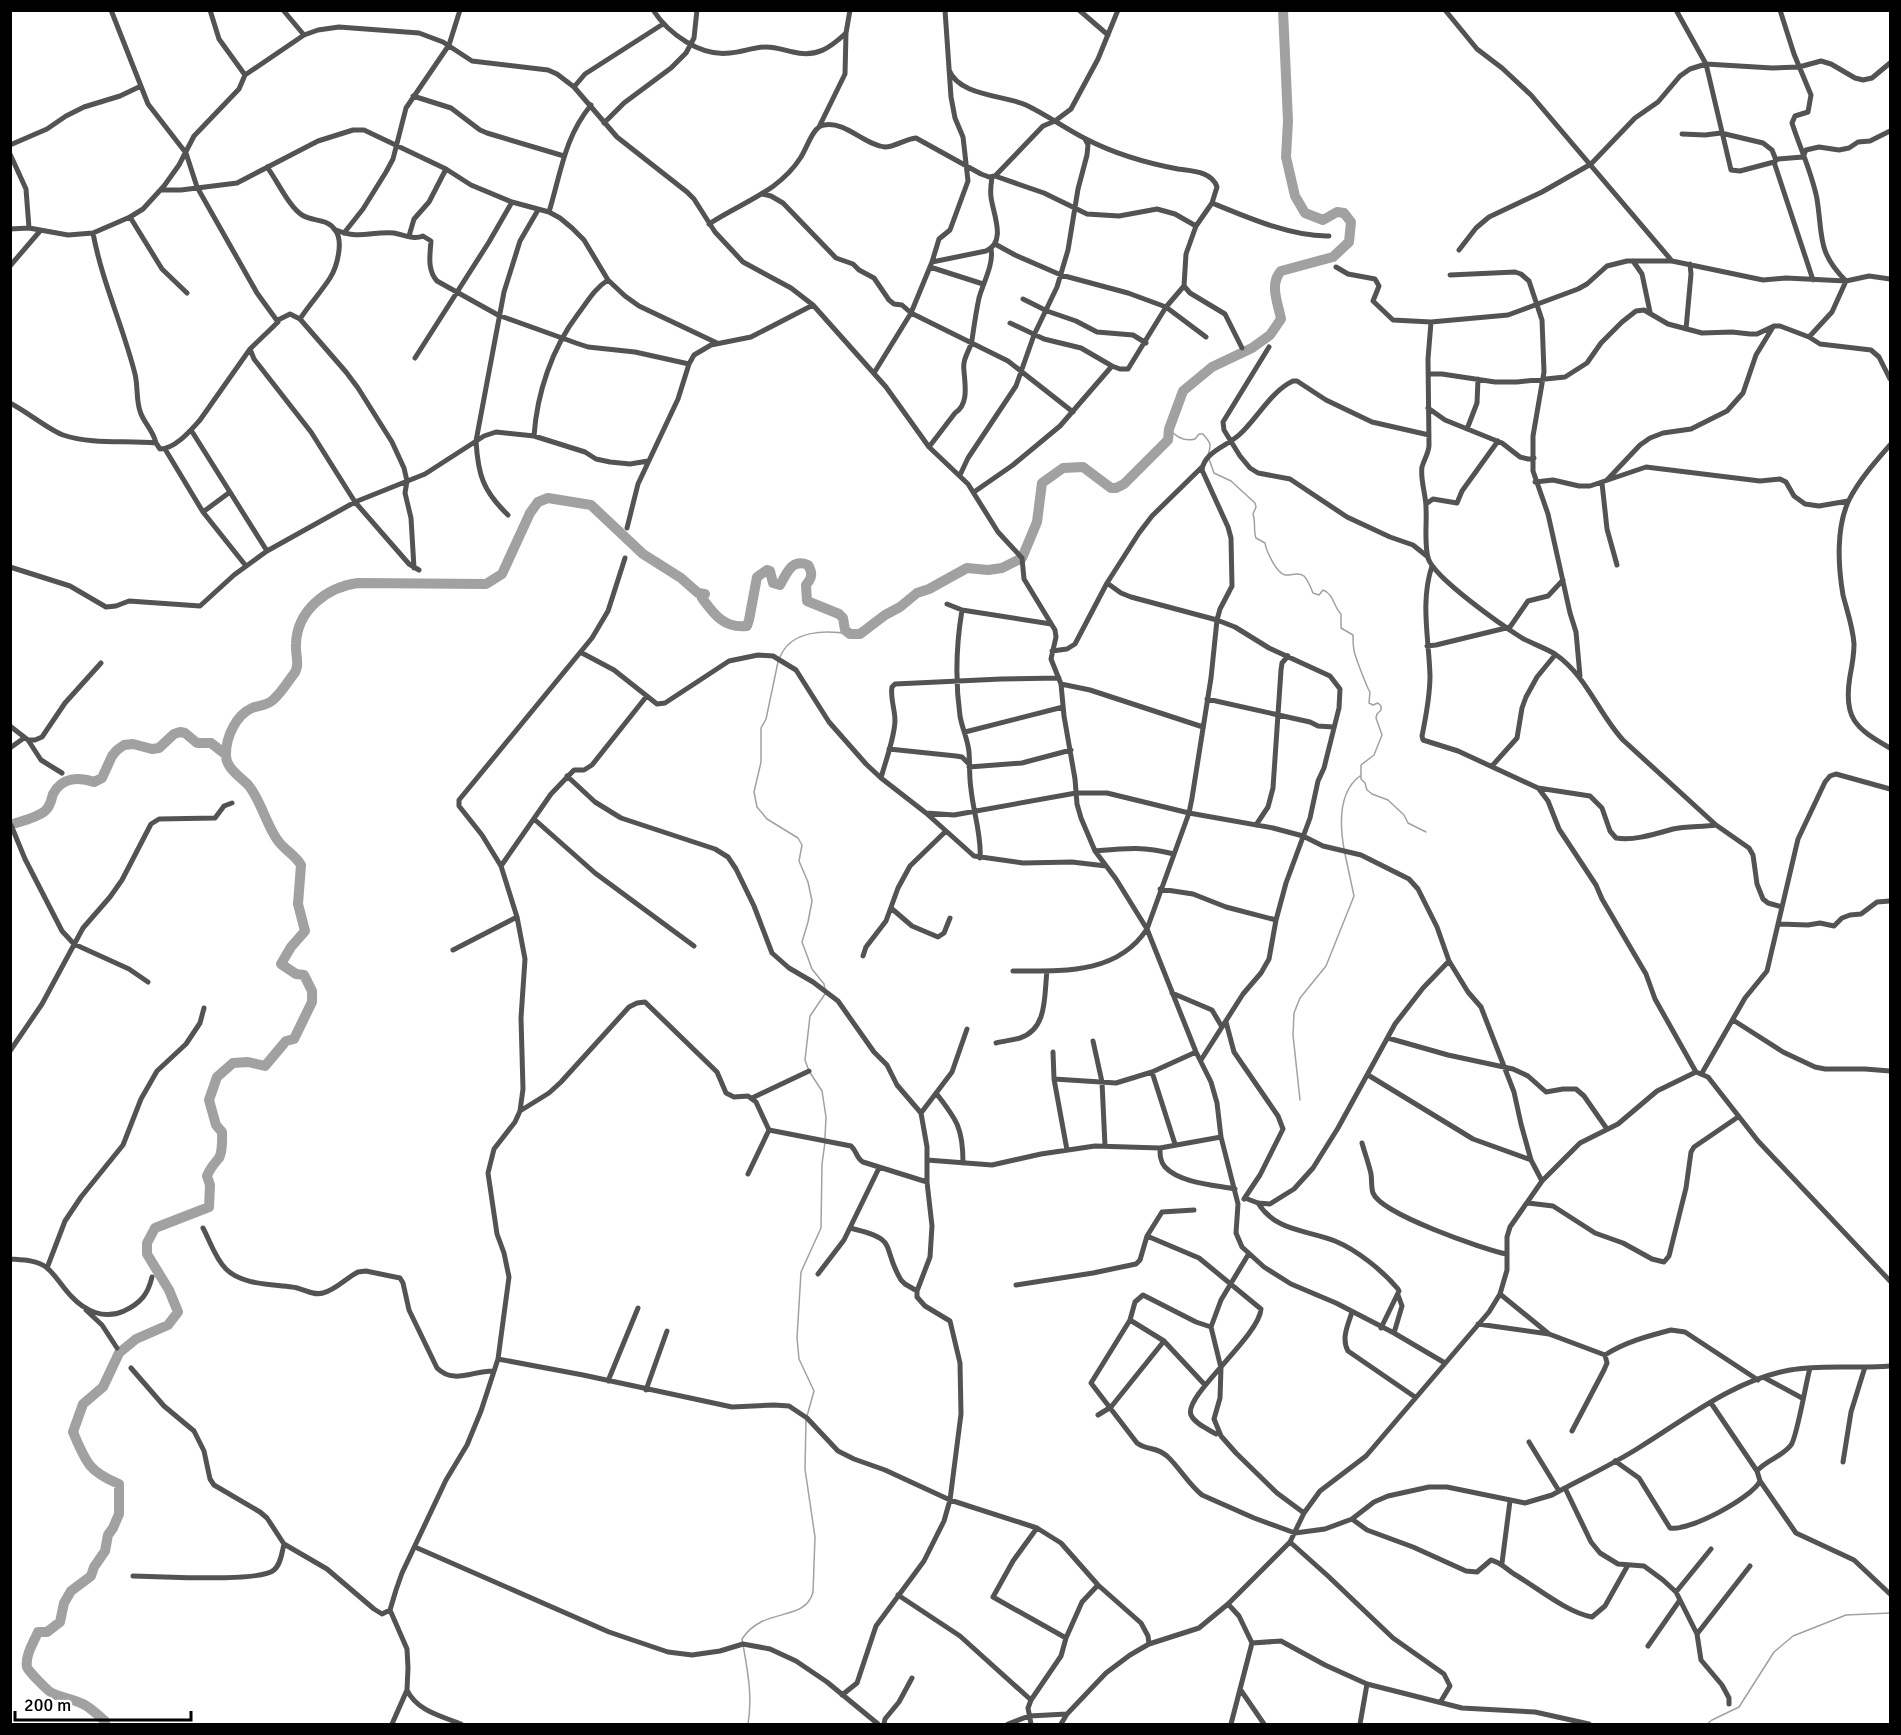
<svg xmlns="http://www.w3.org/2000/svg" width="1901" height="1735" font-family="Signika,sans-serif">
<style>
.lines{fill:none;stroke-linecap:round;stroke-linejoin:round}
.stream{stroke:#a1a1a1;stroke-width:1.5}
.river{stroke:#a1a1a1;stroke-width:10}
.street{stroke:#535353;stroke-width:5}
</style>
<rect width="100%" height="100%" fill="#fff"/>
<g class="lines">
<path class="stream" d="M1169 429C1176 437 1184 442 1195 439L1199 434H1203C1210 442 1212 444 1208 455
M1209 459 1214 473 1231 481 1255 503 1256 507 1253 514C1256 523 1253 530 1256 538L1265 543C1266 550 1276 573 1285 575 1291 576 1298 571 1304 576 1308 580 1311 588 1313 593L1319 595 1323 590C1334 594 1333 606 1341 614V628L1353 635C1353 640 1353 645 1354 650 1354 654 1368 690 1370 692L1369 703 1373 705 1378 703 1381 706V710L1377 714 1376 718 1382 735 1374 755 1361 765V779L1365 783 1367 790 1372 794 1388 800 1404 815 1408 823 1426 832
M780 657C791 630 825 630 850 634
M778 662 766 719 761 728V762L754 792 757 807 767 819 798 838 802 845 799 861 808 882 812 901 808 922 802 942 812 969 824 984 825 989
M1344 849C1340 826 1338 792 1360 776
M825 994 810 1016 805 1060 809 1071 822 1091 826 1117 825 1138
M1300 1100 1293 1035 1294 1013 1300 998 1326 966 1354 896 1345 854
M807 1416 814 1391 799 1359 797 1338 801 1272 821 1228 822 1164 825 1142
M748 1724C753 1695 747 1668 742 1639 763 1606 805 1623 813 1592L815 1537 805 1469 806 1420
M1707 1724 1712 1720 1739 1707 1774 1652 1793 1636 1846 1615 1890 1613"/>
<path class="river" d="M10 825C21 821 37 818 45 811 51 806 51 800 53 794 62 777 79 777 94 782L102 778 112 756 117 750 124 745 133 744 152 749 159 748 174 734 180 732 185 733 197 743H211L225 754
M105 1724V1721C98 1715 91 1708 83 1704 73 1699 62 1698 52 1693 49 1692 28 1671 27 1667 25 1655 34 1642 38 1632H47L60 1622 64 1603 71 1591 91 1576 94 1567 105 1551 108 1535 113 1528 119 1514V1484C88 1471 86 1462 73 1432L83 1404 103 1387 119 1353 136 1339 168 1325 178 1312 169 1290 147 1254V1243L155 1228 209 1207 210 1185 207 1176C210 1168 214 1164 219 1158 223 1151 222 1140 222 1132L216 1125 209 1100 217 1077 233 1063 248 1062 265 1066 286 1041 294 1039 312 1002V991L304 975 296 974 281 964 291 947 305 931 298 904 301 865C295 855 286 851 279 842 268 829 261 801 249 786 241 777 225 768 226 754 226 737 236 715 252 708 260 705 266 706 273 700 281 693 287 683 293 675 301 666 295 655 296 644 297 610 327 587 358 583L486 584 502 574 530 513 538 502 548 498 591 505 643 554 681 578 698 593 705 594 702 598C714 614 724 629 747 626L749 620 757 577 767 570 770 571 773 583 780 585C787 573 792 558 808 565 813 573 812 578 806 585L807 601 839 614 843 618 845 630 850 634H860L885 615 900 607 917 593 929 589 967 568 988 570 1002 568 1022 558 1037 522 1042 483 1063 468 1083 467 1111 488H1116L1124 484 1168 440 1169 429 1183 391 1212 367 1252 348 1270 335 1281 319C1278 303 1269 284 1281 271L1333 257 1349 242 1351 222 1344 213 1337 212 1323 220 1305 213 1295 196 1286 157 1288 121 1283 10"/>
<path class="street" d="M210 10 219 39 245 75
M283 10 304 35
M653 10C668 33 700 57 730 53 742 52 754 47 766 47 775 47 784 50 793 52 816 58 830 48 846 33L850 10
M1079 10 1108 35
M1445 10 1477 49 1502 68 1531 95 1672 261
M1676 10 1706 64 1731 170 1740 171 1774 162
M1780 10 1794 54 1811 95 1808 112 1795 116 1792 123C1800 148 1812 173 1817 199 1823 237 1817 252 1846 281L1832 312 1809 337
M949 70C959 96 1004 95 1026 105 1047 115 1066 129 1086 139 1115 154 1146 163 1178 169 1191 171 1212 171 1217 187L1212 203 1196 226 1186 254 1184 286 1190 293 1225 314 1242 348
M574 87 585 74 663 24
M413 96 451 108 480 130 487 133 564 156
M604 123 624 103 671 68 686 53 694 38 697 10
M819 127 845 74 846 33
M1682 134 1705 135 1721 133 1763 143 1772 150 1776 160
M10 145 47 129 66 116 84 107 120 96 141 86
M10 154 26 189 29 228
M1803 157 1778 159 1774 162 1813 280
M1803 157 1806 150 1819 147 1839 150 1849 148 1858 142 1870 141 1890 131
M267 167C277 180 289 207 302 215 313 222 327 218 335 230 344 241 337 267 330 278 321 292 309 305 300 319
M995 176 1044 193 1087 214 1119 216 1157 209 1175 214 1196 226
M161 190H181L237 183 318 141 353 130H364L446 169 471 185 512 202 549 212 560 218 572 228 584 240 608 280 625 296 639 306 717 343
M762 194 771 196 783 203 836 258 853 264 859 270 874 278 889 300 894 304 902 305 911 313 1008 361 1073 412
M1212 203C1246 217 1292 237 1329 236
M549 212C561 173 564 138 591 105
M130 217 162 269 187 293
M709 224C742 202 779 192 801 157 807 148 813 126 824 125 846 121 864 145 885 147 895 147 905 139 916 138L981 174 989 177 995 176 1043 126 1055 121 1071 109 1098 59 1118 10
M10 229 29 228 68 235 93 233 130 217 143 209 164 186 179 165 194 136 239 89 245 75 304 35 318 30 339 27 419 33 443 42 472 61 548 70 557 74 574 87 617 137 687 192 694 199 715 232 743 262 791 288 813 305 886 387 929 447 968 484 998 532 1022 558 1024 579 1055 630 1056 637 1051 659 1061 684 1064 716 1075 779 1077 804 1081 818 1095 851 1116 879 1147 929 1196 1052 1211 1082 1217 1103 1221 1137 1238 1204 1236 1233 1242 1247 1264 1267 1291 1284 1336 1303 1394 1333 1445 1363
M336 230C360 240 371 231 394 233 404 235 414 240 423 236L431 241C430 255 427 270 437 281L498 315 576 343 588 347 635 352 689 364
M93 233C102 282 123 326 135 374 138 386 136 399 140 411 143 422 153 430 156 443
M344 233 363 209 386 172 393 159 406 108 449 45 460 10
M409 236 414 219 429 202 446 169
M995 244 1015 255 1061 275 1128 293 1166 307 1206 337
M1459 250 1476 228 1489 217 1542 192 1591 164 1635 118 1658 102 1680 76 1690 69 1706 64 1772 68 1799 67 1821 61 1831 64 1855 78 1863 80 1872 78 1890 63
M1633 261 1642 274 1650 312
M932 262 939 239 950 230 968 181 963 137 955 118 951 97 945 10
M10 266 40 231
M930 267 983 284
M1336 267 1348 274 1375 279 1379 286 1373 301 1393 320 1431 322 1508 315 1578 289 1587 284 1607 266 1627 261H1672L1763 280 1786 278 1846 281 1869 276 1890 279
M1450 275 1515 272 1521 274 1529 281 1542 320 1544 372 1533 436V471L1548 514 1570 613 1576 632 1580 676
M1023 299 1047 311 1076 321 1097 332 1133 335 1146 343
M278 320 290 314 300 319 346 372 358 388 392 442 404 468 407 481 405 493 411 518 414 568
M1431 322 1428 359 1429 445C1429 453 1424 459 1422 467 1420 480 1426 494 1426 508 1427 524 1424 542 1428 558 1434 578 1503 626 1522 638 1533 644 1545 648 1555 654 1587 676 1598 713 1623 740L1716 825 1749 848 1753 855 1757 884 1763 899 1768 903 1782 907
M1010 323 1044 339 1081 348 1112 366 1120 369H1128L1166 307 1184 286
M1686 329 1691 274 1690 264
M1269 347 1223 422 1224 430 1240 456 1250 468 1258 473 1290 479 1347 517 1390 537 1413 545 1428 557
M250 349 254 359 311 432 355 502 409 564 419 570
M415 358 489 242 512 202
M874 373 911 313 932 262 986 251C1007 242 993 214 991 197 990 190 991 184 992 177
M1429 374H1442L1495 382H1517L1565 377 1587 363 1601 343 1622 322 1636 311 1644 310 1668 324 1702 333 1732 332 1750 334H1757L1774 326H1780L1809 337 1820 344 1871 350 1879 357 1890 379
M10 403C26 411 49 430 63 435 93 445 126 440 156 443L160 449C175 449 190 431 200 420L250 349 278 322 257 293 197 187 186 153 148 104 111 10
M1428 408 1445 420 1502 443 1520 457 1528 459 1534 458
M1467 429 1477 403 1478 379
M191 430 267 551
M534 436C537 393 552 348 578 314 588 301 594 289 608 280
M1890 445C1876 461 1859 480 1849 500 1836 527 1838 566 1843 595 1847 611 1853 627 1854 644 1854 655 1852 666 1850 676 1843 718 1855 728 1890 748
M929 447 955 413C969 404 965 385 964 371 962 358 970 351 972 340 974 326 976 312 979 298 983 283 994 264 991 249
M165 449 203 512 246 566
M960 475 968 458 1016 386 1034 335 1057 287 1068 250 1078 189 1087 155 1088 145 1085 139
M1607 480 1640 445 1650 438 1663 433 1691 429 1727 411 1743 393 1756 355 1773 327
M1535 482 1553 480 1579 486H1590L1646 467 1760 481 1780 479 1786 482 1794 496 1805 504 1819 506 1848 501
M1602 483 1607 529 1617 565
M974 492 1013 465 1060 426 1112 366
M1426 504 1433 499 1457 503 1462 491 1498 441
M203 512 230 492
M508 515C483 491 478 475 476 441L504 292 520 241 538 210
M627 528 638 484 678 399 689 364 694 355 711 345 751 337 813 305
M1432 566C1420 602 1429 639 1430 676 1430 697 1426 716 1422 736L1423 740 1458 751 1538 788 1590 796 1602 808 1610 831 1616 838C1634 841 1655 834 1673 829 1686 826 1702 827 1716 825
M10 567 70 586 106 607 116 606 129 601 200 606 234 575 267 551 355 502 425 474 484 436 496 432 534 436 585 452 596 459 610 462 630 464 648 461
M1107 583 1121 593 1131 597 1217 620 1235 627 1269 648 1330 676 1340 689 1339 708 1324 768 1318 781 1310 818 1286 883 1276 920 1269 959 1261 973 1243 994 1201 1060
M947 604 962 610 1051 624
M962 610C956 646 955 680 960 716 962 728 968 740 969 752 970 764 969 777 971 789 973 811 982 837 980 858
M1427 646 1436 645 1510 627 1528 601 1548 596 1563 580
M1052 651 1067 649 1075 644 1107 583 1139 533 1152 516 1202 467
M582 653 614 670 657 704 665 703 729 661 758 655 773 656 796 670 829 722 866 764 881 778 926 813 974 856 1023 863 1072 862 1106 866
M1061 684 1090 690 1203 727
M1207 699 1310 722 1318 726 1333 727
M10 726 28 740 41 760 62 773
M965 732 1063 707
M28 740H35L42 737 65 703 101 663
M10 748 24 738
M889 749 956 756 962 757 969 764
M1492 766 1517 738 1522 708 1526 697 1537 677 1555 655
M969 767 1022 763 1071 750
M567 776 595 802 621 818 715 849 728 857 736 869 754 906 772 953 789 968 813 982 838 1001 874 1052 887 1065 897 1085 921 1113 927 1147V1182L932 1226 930 1257 917 1291V1297L925 1306 950 1321 960 1363 961 1414 950 1500 944 1521 924 1561 876 1626 857 1683 842 1695
M881 778C886 759 894 740 895 721 895 709 890 698 892 687L895 684 1001 679 1059 678
M1539 789 1548 801 1559 829 1596 885 1602 899 1646 974 1655 999 1696 1072
M926 813 954 815 1076 793H1107L1189 813 1273 828 1303 836 1323 846 1361 855 1409 879 1418 889 1437 927 1449 961 1468 992 1481 1007 1514 1092 1521 1124 1531 1160 1542 1181
M534 819 595 873 694 946
M11 825 25 859 62 931 74 944 129 969 148 982
M1256 825 1268 807 1273 788 1281 670 1282 663 1288 656
M1095 851C1127 848 1142 846 1174 854
M501 866 551 794 574 770H584L592 765 646 697
M1160 889 1193 894 1226 907 1276 920
M891 908 912 926 938 937 944 933 950 918
M1779 924 1808 925 1820 923 1834 926 1842 918 1850 915 1861 914 1877 902 1890 901
M453 950 517 917
M863 956 866 947 886 921 898 888 910 866 946 831
M1013 971C1061 971 1117 975 1147 929L1189 813 1192 798 1211 678 1217 620 1220 609 1232 586 1231 538 1228 527 1202 470C1204 452 1227 446 1239 435 1257 419 1271 391 1293 381H1297L1326 400 1372 422 1429 435
M1172 993 1212 1010 1222 1027
M1733 1020 1783 1052 1815 1067 1825 1069H1865L1890 1071
M1226 1022 1234 1052 1278 1116 1283 1129 1260 1175 1244 1199
M1388 1038 1448 1055 1513 1069 1528 1076 1546 1092 1563 1089H1576L1584 1096 1607 1129
M1093 1041 1102 1082 1105 1146
M996 1043C1004 1041 1013 1040 1020 1038 1048 1029 1044 995 1047 971
M10 1051 42 1004 83 928 110 897 122 880 151 824 159 819 215 818 224 806 232 803
M1053 1052 1054 1079 1067 1150
M1152 1072 1175 1144
M1702 1073 1745 998 1767 971 1798 839 1825 782 1830 776 1836 774 1890 789
M1368 1075 1473 1139 1531 1160
M1054 1079 1116 1083 1152 1072 1196 1052
M936 1093C957 1120 963 1128 963 1163
M752 1098 809 1071
M520 1111 549 1093 561 1082 629 1007 637 1003 645 1002 717 1072 726 1093 734 1097 748 1096 756 1102 769 1130
M921 1113 952 1072 967 1029
M1362 1143C1365 1154 1369 1164 1371 1174 1372 1180 1371 1187 1373 1193 1381 1214 1483 1249 1506 1254
M1160 1148C1160 1155 1160 1161 1165 1167 1180 1183 1214 1185 1235 1189
M927 1160 992 1165 1041 1154 1095 1146 1160 1148 1221 1137
M748 1174 769 1130 851 1146C857 1151 856 1158 863 1162L927 1182
M1245 1198 1258 1203 1270 1204 1294 1189 1313 1168 1338 1128 1395 1024 1423 988 1449 961
M1258 1203C1276 1232 1308 1230 1335 1241 1357 1250 1383 1271 1398 1289L1399 1291 1381 1328
M1528 1203 1553 1206 1595 1233 1623 1243 1652 1259 1664 1262 1669 1256 1686 1188 1691 1152 1694 1147 1738 1117
M203 1228C210 1241 215 1258 226 1269 242 1285 271 1284 292 1287 303 1288 312 1296 323 1293 336 1290 346 1278 358 1272L366 1271 400 1278 403 1283 409 1310 437 1368C454 1385 474 1370 494 1371
M850 1228C901 1240 880 1245 901 1280L905 1284 917 1291
M1147 1236 1199 1258 1261 1309C1259 1337 1183 1396 1191 1415 1195 1424 1208 1429 1216 1434
M1248 1255 1221 1300 1211 1327 1221 1368 1220 1398 1214 1419 1221 1436 1236 1453 1277 1493 1304 1513
M10 1259C23 1260 36 1260 46 1267 56 1275 62 1287 71 1296 85 1311 104 1320 124 1311 141 1303 148 1294 152 1277
M47 1268 65 1221 81 1197 123 1145 141 1099 157 1071 186 1044 200 1023 204 1008
M818 1274 844 1240 879 1168
M1016 1285 1093 1273 1136 1264 1140 1260 1147 1236 1162 1212 1194 1210
M1500 1294 1549 1334
M86 1310 102 1325 117 1348
M1352 1312C1348 1325 1341 1338 1348 1351L1415 1397
M1130 1320 1164 1341 1205 1385
M1478 1324 1549 1334 1605 1355C1625 1342 1648 1336 1671 1330L1685 1332 1758 1380
M1211 1327 1196 1322 1143 1295 1135 1302 1130 1320 1091 1383 1137 1443C1148 1451 1155 1446 1167 1456 1180 1468 1188 1484 1202 1495L1254 1518 1295 1533 1325 1529 1352 1519 1374 1502 1388 1496 1429 1487H1447L1525 1503 1552 1495C1581 1479 1612 1465 1640 1447 1687 1418 1734 1380 1790 1370 1823 1364 1857 1369 1890 1366
M1394 1333 1402 1306 1398 1295
M498 1359 583 1375 732 1407 774 1405 789 1406 807 1418 838 1451 854 1459 885 1470 950 1500 1037 1528 1061 1543 1098 1585 1141 1623 1148 1636 1149 1644
M131 1368 164 1406 194 1431 204 1451 210 1479 214 1485 260 1512 267 1518 284 1544 327 1569 374 1609 382 1614 390 1610
M1765 1378 1802 1398
M608 1381 638 1308
M646 1390 667 1331
M1711 1403 1757 1471
M1098 1415 1111 1407 1164 1341
M1572 1431 1604 1370 1607 1363 1605 1355
M1529 1442 1559 1491
M1615 1461 1639 1478 1670 1528C1688 1532 1752 1498 1760 1481L1757 1471C1766 1460 1782 1457 1791 1445 1797 1437 1806 1382 1810 1368
M1843 1462 1851 1412 1865 1367
M1760 1481 1796 1533 1854 1560 1890 1594
M1565 1488 1591 1542 1600 1553 1618 1564 1644 1566 1663 1580 1676 1592 1697 1634 1701 1660 1722 1685 1729 1698V1704
M1352 1519 1367 1530 1413 1547 1466 1571 1477 1572 1491 1560C1502 1563 1505 1568 1514 1574 1538 1588 1566 1612 1592 1617L1605 1606 1628 1565
M1037 1528 1013 1561 993 1597 1066 1638
M1290 1542 1328 1576 1393 1638 1444 1674 1450 1686 1441 1701
M415 1547 609 1632 668 1652 692 1655 720 1651 743 1644 770 1649 796 1661 827 1682 878 1724
M1502 1563 1510 1501
M133 1576C158 1576 259 1583 274 1570 281 1564 282 1552 284 1544
M1676 1592 1711 1549
M898 1595 960 1636 1031 1700
M1228 1604 1239 1616 1252 1643 1281 1641 1325 1665 1367 1684 1462 1708 1535 1712 1589 1724
M1697 1634 1750 1566
M1648 1646 1680 1600
M1240 1689 1264 1724
M407 1690C417 1711 441 1716 461 1724
M392 1724 407 1690 408 1668 407 1649 390 1610 396 1590 402 1573 446 1480 467 1445 481 1411 498 1359 509 1277 504 1253 497 1234 488 1173 494 1149 515 1122 520 1111 523 1089 521 1018 525 959 517 917 501 866 482 835 463 811 459 806V800L592 638 608 611 625 558
M884 1724 885 1719 899 1702 912 1678
M1008 1724 1029 1716 1067 1714
M1031 1724 1028 1708 1031 1700 1061 1656 1066 1638 1082 1602 1098 1585
M1061 1724 1067 1714 1106 1673 1130 1655 1149 1644 1199 1628 1228 1604 1290 1542 1304 1513 1320 1491 1366 1456 1489 1312 1500 1294 1507 1270V1237L1510 1227 1542 1181 1580 1143 1618 1124 1657 1091 1696 1072 1708 1077 1758 1141 1890 1281
M1231 1724 1252 1643
M1360 1724 1367 1684"/>
</g>
<rect width="1901" height="1735" fill="none" stroke="#000000" stroke-width="24"/>
<path d="M15 1711v9h176v-9" fill="none" stroke="#000000" stroke-width="3"/>
<text x="24" y="1711" font-size="18" fill="#000000" stroke="#ffffff" stroke-width="4.5" paint-order="stroke">200 m</text>
</svg>
